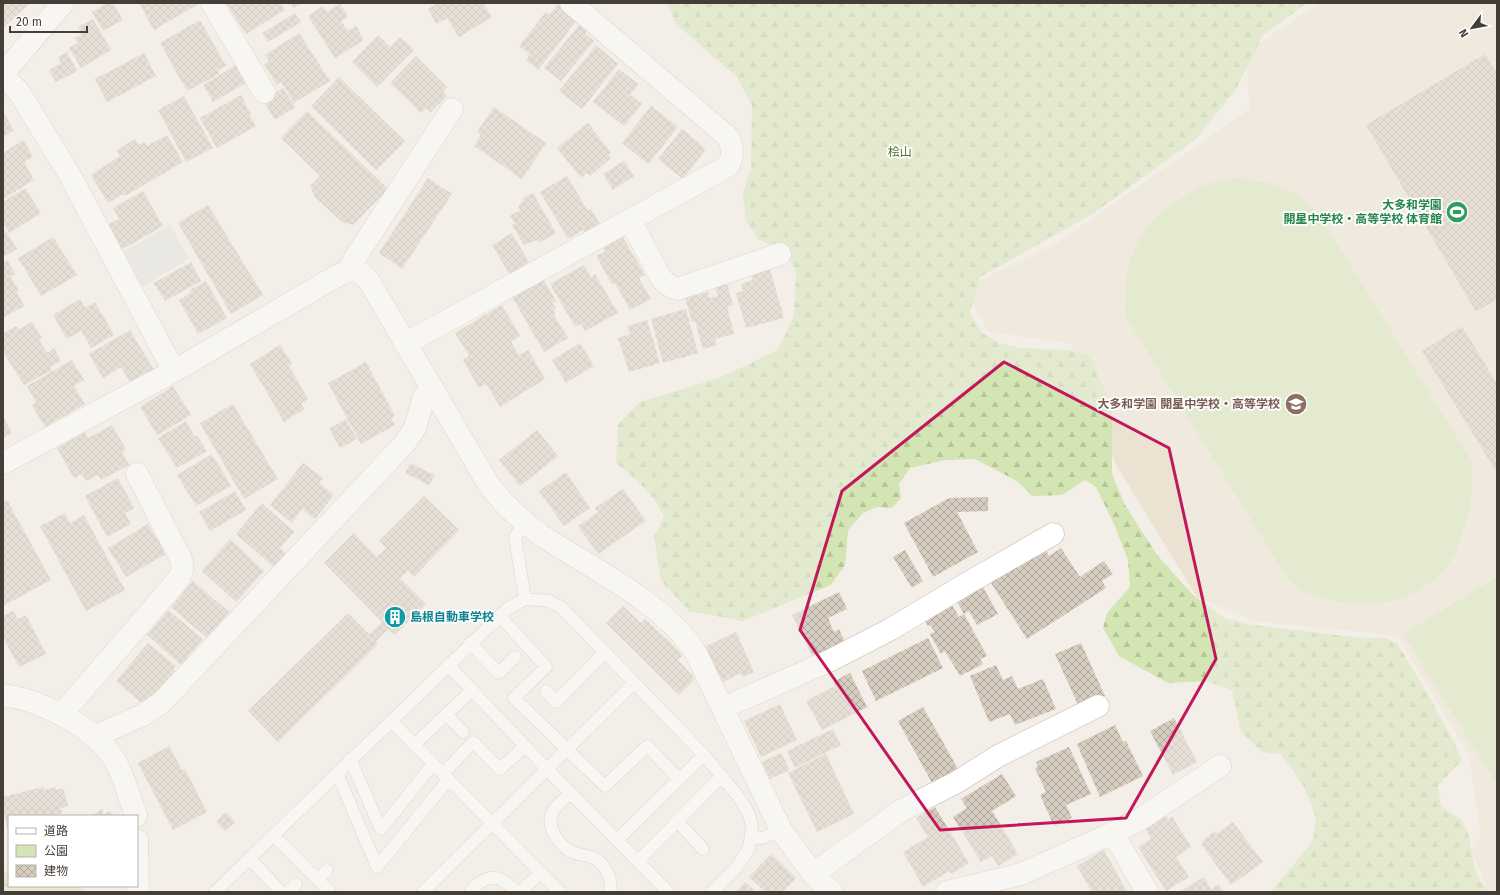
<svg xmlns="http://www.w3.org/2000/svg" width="1500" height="895" font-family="'Fira Sans','Noto Sans JP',sans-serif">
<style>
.education{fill:#ebe2d2}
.green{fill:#d2e5b2}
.forest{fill:url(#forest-firs)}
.parking{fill:#e1dfdc}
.building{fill:url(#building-cross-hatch)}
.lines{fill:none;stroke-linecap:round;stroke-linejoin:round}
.lane-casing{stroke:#c1b8ad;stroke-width:13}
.street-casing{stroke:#c1b8ad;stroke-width:23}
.lane{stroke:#fff;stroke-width:12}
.street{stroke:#fff;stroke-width:22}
.marked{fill:none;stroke:#c2185b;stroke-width:3;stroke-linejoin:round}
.labels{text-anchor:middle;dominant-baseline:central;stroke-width:3.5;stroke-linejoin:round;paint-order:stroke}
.park-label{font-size:12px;fill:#4d742c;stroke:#fff}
.leisure-label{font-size:12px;font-weight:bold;fill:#27864d;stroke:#fff;text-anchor:end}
.education-label{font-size:12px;font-weight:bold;fill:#785e54;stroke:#fff;text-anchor:end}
.culture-label{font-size:12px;font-weight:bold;fill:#0d838f;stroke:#fff;text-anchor:start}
</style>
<defs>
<pattern id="forest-firs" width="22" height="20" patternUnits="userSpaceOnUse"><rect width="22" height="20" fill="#d2e5b2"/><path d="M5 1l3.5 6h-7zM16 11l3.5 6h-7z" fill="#b6c69a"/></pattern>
<pattern id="building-cross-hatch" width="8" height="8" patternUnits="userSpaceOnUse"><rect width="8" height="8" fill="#d7ccc0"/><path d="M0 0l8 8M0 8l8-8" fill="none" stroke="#b0a79d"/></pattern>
</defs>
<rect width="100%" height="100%" fill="#f3eee7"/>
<path class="education" d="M1319 3H1497V892H1489L1472 852 1481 834 1469 755 1398 636 1255 621 1197 597 1116 465 1072 344 988 331 965 288 1057 243 1250 109 1246 53Z"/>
<path class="green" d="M1235 178C1251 180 1268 182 1283 187 1296 192 1308 204 1318 213L1472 462C1475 491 1469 519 1458 545 1456 551 1454 557 1450 562 1418 607 1358 613 1309 594 1302 591 1295 585 1289 581L1125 315C1125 296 1125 278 1131 260 1140 227 1167 204 1197 190 1202 187 1208 184 1213 182 1220 180 1228 180 1235 178Z
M1497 577V784L1403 634Z"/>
<path class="forest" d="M667 3H1307L1263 35 1236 89 1196 139 1094 213 980 277 970 312 982 333 999 343 1022 348 1068 350 1089 355 1112 407V474L1125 505 1157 555 1193 595 1226 619 1253 625 1353 637 1385 638 1397 643 1429 696 1455 744 1462 760 1438 786 1441 806 1462 820 1469 836 1474 866 1479 879 1489 892H1271L1313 841 1316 817 1303 785 1281 754 1262 752 1241 732 1232 690 1205 681 1168 683 1119 656 1103 628 1107 613 1130 587 1128 560 1114 524 1096 487 1085 480 1062 495 1032 496 1017 481 975 459 945 460 910 468 899 484 901 498 892 508 877 507 863 513 848 530 845 565 831 585 743 621 689 611 661 581 654 537 664 516C652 492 636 479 616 463L618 424 640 402 719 378 778 350 794 316 796 270 784 252 758 239 746 221 743 193 751 168 752 106 737 77 676 24Z
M9 871V886H78L86 892H3V872Z"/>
<path class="parking" d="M170 225 189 259 140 288 121 253Z"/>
<path class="building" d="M3 3H30L3 28Z
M108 3H113L123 20 103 31 92 12Z
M139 3H200L154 30Z
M226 3H281L285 10 246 34Z
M287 3H302L294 8 291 4 289 6Z
M438 3H483L492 17 459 37 447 18 436 24 428 9Z
M340 4 348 16 341 21 348 31 356 26 364 40 335 58 308 16 323 6 327 12Z
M558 4 578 19 538 70 526 60 530 54 519 46 546 12 549 15Z
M295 13 301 22 268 42 262 33Z
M93 19 111 50 81 68 69 48 78 43 74 38 82 34 78 27Z
M200 20 226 66 217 70 219 74 187 91 160 43Z
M580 24 588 30 585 34 594 41 561 81 544 68Z
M299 33 330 81 294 103 281 82 277 85 264 64 269 61 265 55Z
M378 35 390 47 400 37 414 50 377 87 352 62Z
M596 45 618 64 582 109 559 91Z
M67 52 77 71 56 82 49 70 61 63 58 57Z
M144 53 156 76 107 102 95 79Z
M1485 54 1497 74V299L1476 312 1366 125Z
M416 56 447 87 443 91 447 96 430 113 426 108 421 113 390 83Z
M236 65 246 83 213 102 203 85Z
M619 69 638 84 630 95 642 104 624 126 593 102Z
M339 77 405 141 376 170 311 106Z
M283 88 295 107 275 120 263 100Z
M241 95 251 115H249L256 126 217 148 200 118Z
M184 96 213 148 186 162 158 110Z
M651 106 678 127 648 164 622 143Z
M494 107 546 143 522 179 474 146 481 135 477 132Z
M307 111 388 189 353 225 342 222 315 197 310 186 320 176 281 138Z
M3 112 14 130 3 137Z
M588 123 611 153 608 155 611 158 590 176 587 173 581 178 557 148Z
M682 129 706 149 683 179 658 159Z
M167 135 183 162 125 196 124 194 108 203 91 175 120 156 117 150 135 139 138 145 144 142 147 146Z
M23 140 33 157 24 162 34 180 3 199V153Z
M624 161 634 176 613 190 603 174Z
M567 176 588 211 591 209 601 226 586 235 583 230 568 239 540 192Z
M428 178 452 194 402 269 379 253Z
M25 188 41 213 9 233 3 223V202Z
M143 191 163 226 121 250 107 225 119 219 113 208Z
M533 193 556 233 539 243 537 240 524 245 512 225 515 224 510 216 520 210 518 206 523 202 522 199Z
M208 205 263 295 231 314 178 223Z
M3 227 17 249 3 257Z
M512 233 529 262 509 274 492 245Z
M622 236 645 275 639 278 651 299 630 310 615 283 612 284 596 256 605 252 603 248Z
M53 237 77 275 41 296 18 258Z
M7 260 15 274 10 276 19 291 17 292 24 306 3 318V263Z
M191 262 201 281 165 301 154 283Z
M584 265 591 277 595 274 618 313 585 331 581 324 575 327 550 284Z
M769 266 784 318 746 328 736 293 743 291 741 284 753 280 750 272Z
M542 277 556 301 552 303 556 308 553 310 556 314 554 315 568 338 544 352 511 295Z
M726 279 733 305 727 306 734 334 715 339 717 345 703 349 695 321 692 322 685 298 708 292 709 298 718 296 714 282Z
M206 281 227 318 198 334 179 300 191 293 190 290Z
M80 299 85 308 95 302 114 335 91 348 81 331 67 339 53 315Z
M502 305 520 336 511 342 519 355 528 350 545 379 500 407 486 384 479 388 463 360 469 356 455 333Z
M686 309 698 353 663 363 651 319Z
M647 320 660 363 629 372 618 338 630 334 627 326Z
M32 322 42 338 39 340 47 353 54 348 61 361 50 367 52 370 24 385 3 352V339L5 338 3 333 16 326 18 330Z
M1462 326 1497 384V473L1422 351Z
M130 330 154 370 131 384 121 367 103 378 89 354Z
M580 343 594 366 566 383 552 360Z
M280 345 292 364 289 366 308 399 301 403 304 409 284 422 250 364Z
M72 360 84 380 74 386 85 404 45 427 32 405 36 403 27 386Z
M366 362 395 416 391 418 395 425 361 444 328 383Z
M173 386 191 415 157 435 140 407Z
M233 404 278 479 244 499 200 423Z
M3 416 12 433 3 438Z
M346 419 357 439 340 448 329 429Z
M186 421 195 437 197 435 207 451 177 468 158 438Z
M112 425 126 449 122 452 129 465 101 480 98 475 86 481 82 474 74 478 57 448 85 432 88 438Z
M537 430 558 456 520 486 499 460Z
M212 454 231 486 196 506 177 475Z
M303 463 323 478 319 483 334 495 315 519 302 509 292 523 270 505Z
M410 463 435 475 429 485 405 473Z
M566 472 590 508 564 526 539 491Z
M118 478 134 508 125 513 131 524 107 537 85 496Z
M623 489 646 521 598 554 578 526 598 512 595 508Z
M235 491 246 510 210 531 199 512Z
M424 496 459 530 414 577 408 570 400 578 426 604 395 635 388 629 376 641 378 644 278 742 248 711 348 613 369 634 382 622 324 563 354 533 377 557 386 548 379 541Z
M988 497V511L957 512 978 552 933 577 904 523 949 498Z
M7 500 51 580 3 606V502Z
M262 503 294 532 280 548 287 554 275 568 236 534Z
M65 513 70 523 84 515 125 590 86 611 40 526Z
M148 524 166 554 126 577 108 548Z
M230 539 264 571 236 602 202 571Z
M1045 548 1049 556 1061 548 1080 577 1104 561 1113 574 1102 581 1106 588 1027 639 991 583Z
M905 550 923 581 912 588 893 557Z
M193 581 229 612 207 638 171 607Z
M982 585 998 614 977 625 969 611 964 614 956 600Z
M839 592 847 609 828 618 834 632 839 629 846 645 814 660 792 615Z
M951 603 959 617 964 614 987 656 980 659 983 664 960 676 945 651 941 654 930 634 935 632 930 625 928 626 924 619Z
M623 606 641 623 645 619 680 652 682 656 678 660 692 675 694 680 679 695 606 623Z
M168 610 203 639 181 665 147 635Z
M13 611 18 619 26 615 46 654 19 667 3 637V616Z
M736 632 754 672 743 677 741 673 719 684 702 648Z
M928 638 943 668 876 701 862 671Z
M148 643 176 666 173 669 175 671 145 706 116 681Z
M1081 643 1105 696 1079 707 1055 654Z
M996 665 1003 680 1012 676 1018 689 1043 679 1056 709 1015 725 1010 714 989 722 970 676Z
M850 673 867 707 822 730 806 701 835 686 833 682Z
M780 704 797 740 761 757 744 721Z
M923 707 958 769 932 783 898 721Z
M1174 718 1197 762 1173 775 1150 731Z
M1115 725 1123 742 1126 741 1143 776 1100 797 1077 744Z
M833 729 841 745 795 768 787 751Z
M169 746 182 770 185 769 207 812 173 830 138 763Z
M1069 747 1091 794 1066 805 1072 818 1054 826 1040 795 1046 792 1035 768 1038 767 1036 762Z
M781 753 790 770 770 779 762 762Z
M826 754 854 814 817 832 788 773Z
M1002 774 1016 796 992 811 1018 854 998 866 992 856 981 862 953 817 967 808 961 799Z
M43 787 44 790 56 787V790L63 788 68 806 61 808 62 813 49 816H9L8 831 3 810V797Z
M935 807 969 863 951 874 949 871 923 887 903 852 928 837 916 818Z
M102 809 104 814 110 811 113 816H90Z
M226 812 235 822 225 831 216 821Z
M1164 813 1168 819 1172 816 1191 847 1176 857 1189 877 1166 891 1138 847 1151 839 1144 826Z
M1233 822 1263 862 1231 885 1201 844 1204 842 1203 840 1214 831 1216 834Z
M1104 850 1127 892H1092L1077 866Z
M771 854 796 878 782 892H765L749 877Z
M1204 877 1211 889 1219 884 1223 892H1179Z
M745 882 756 892H736Z"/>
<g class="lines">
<g class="lane-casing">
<path id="lane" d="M524 523 515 537 525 599
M500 616 546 667 514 698 605 786 647 746 679 779
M470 643 499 673 515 657
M448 665 547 769 668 892
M546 691 556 702 605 652
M446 714 463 732
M391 721 560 892
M414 745 472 690
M350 759 381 829 433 764
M337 773 377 867 448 780
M443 774 473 742 500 769 525 746
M571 793C565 799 557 804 553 811 545 825 558 844 570 851 576 855 584 854 591 857 604 861 613 878 610 892
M677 821 703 849
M273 835 330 892
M751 838H762L781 830
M617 840 704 755
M249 858 281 892
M638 861 722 776
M318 880 327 870
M215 892 507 609 525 599 549 601 561 607 704 755 738 796 749 814 752 827 749 848 737 867 712 892
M288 892 296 884
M423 892 634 683
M471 892C476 882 491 874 502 880 507 883 512 888 518 892
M520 892 541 872"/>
</g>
<g class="street-casing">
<path id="street" d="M212 3 264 92
M3 74 63 3
M3 76 19 92 68 172 174 371
M630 220 661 278C666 284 670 287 677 289L780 254
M349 271 355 258 452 109
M405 344 728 166C734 155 733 148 728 137L571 3
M3 463 174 371 335 277C350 269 357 267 369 281L489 485C505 506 520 520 541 535 590 568 664 602 696 653L781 830 813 874 832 892
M3 695C41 700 93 726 114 759 124 776 129 797 136 816
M723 708 831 660 891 629 973 580 1053 534
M61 715 177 581C183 573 184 567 180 557L137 474
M95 736 143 715 161 703 405 443 415 428 424 397 432 387
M1113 833 1139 820 1220 766
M137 840 138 892
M813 874 902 810 957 782 998 756 1098 706
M947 892 1021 874 1113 833 1147 892"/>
</g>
<use href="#lane" class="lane"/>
<use href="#street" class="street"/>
</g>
<path d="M0 0H1500V895H0ZM1004 362 1169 448 1216 659 1126 818 940 830 800 630 842 491Z" fill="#f3eee7" fill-opacity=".55" fill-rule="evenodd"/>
<path class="marked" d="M1004 362 1169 448 1216 659 1126 818 940 830 800 630 842 491Z"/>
<defs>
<g id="stadium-disc" transform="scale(1.15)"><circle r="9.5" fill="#2e9e5b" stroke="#fff"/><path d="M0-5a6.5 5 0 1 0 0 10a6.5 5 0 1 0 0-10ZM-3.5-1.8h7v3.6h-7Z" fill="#fff"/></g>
<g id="school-disc" transform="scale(1.15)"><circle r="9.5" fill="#8d6e63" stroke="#fff"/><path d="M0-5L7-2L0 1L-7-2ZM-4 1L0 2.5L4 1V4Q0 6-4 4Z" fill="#fff"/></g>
<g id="building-disc" transform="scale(1.15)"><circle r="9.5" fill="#0f9aa8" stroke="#fff"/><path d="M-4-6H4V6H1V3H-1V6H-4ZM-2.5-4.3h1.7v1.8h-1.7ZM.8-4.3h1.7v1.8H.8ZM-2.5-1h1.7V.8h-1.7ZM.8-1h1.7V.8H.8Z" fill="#fff"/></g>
</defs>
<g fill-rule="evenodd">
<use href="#stadium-disc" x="1457" y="212"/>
<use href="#school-disc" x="1296" y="404"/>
<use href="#building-disc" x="395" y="617"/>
</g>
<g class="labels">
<g class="park-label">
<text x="900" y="152">桧山</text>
</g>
<g class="leisure-label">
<text x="1442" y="205">大多和学園<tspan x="1442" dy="14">開星中学校・高等学校 体育館</tspan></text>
</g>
<g class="education-label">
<text x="1280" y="404">大多和学園 開星中学校・高等学校</text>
</g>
<g class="culture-label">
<text x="410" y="617">島根自動車学校</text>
</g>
</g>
<rect width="1500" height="895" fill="none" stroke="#453e36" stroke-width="8"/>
<rect x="8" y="815" width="130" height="72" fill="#ffffff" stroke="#b5b2af"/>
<rect x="16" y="828" width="20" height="6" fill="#ffffff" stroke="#b5b2af"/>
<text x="44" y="835" font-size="12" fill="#453e36">道路</text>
<rect x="16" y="845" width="20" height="12" fill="#d2e5b2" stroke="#b5b2af"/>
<text x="44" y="855" font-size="12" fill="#453e36">公園</text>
<rect x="16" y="865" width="20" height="12" fill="url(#building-cross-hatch)" stroke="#b5b2af"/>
<text x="44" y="875" font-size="12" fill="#453e36">建物</text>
<g transform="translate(1472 28) rotate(238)" stroke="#ffffff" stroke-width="3" paint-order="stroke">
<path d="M0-3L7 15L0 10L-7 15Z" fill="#453e36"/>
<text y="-6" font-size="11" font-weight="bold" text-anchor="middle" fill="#453e36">N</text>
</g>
<path d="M10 26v6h77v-6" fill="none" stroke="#453e36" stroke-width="2"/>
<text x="16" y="26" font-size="12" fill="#453e36" stroke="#ffffff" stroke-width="3" paint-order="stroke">20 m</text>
</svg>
